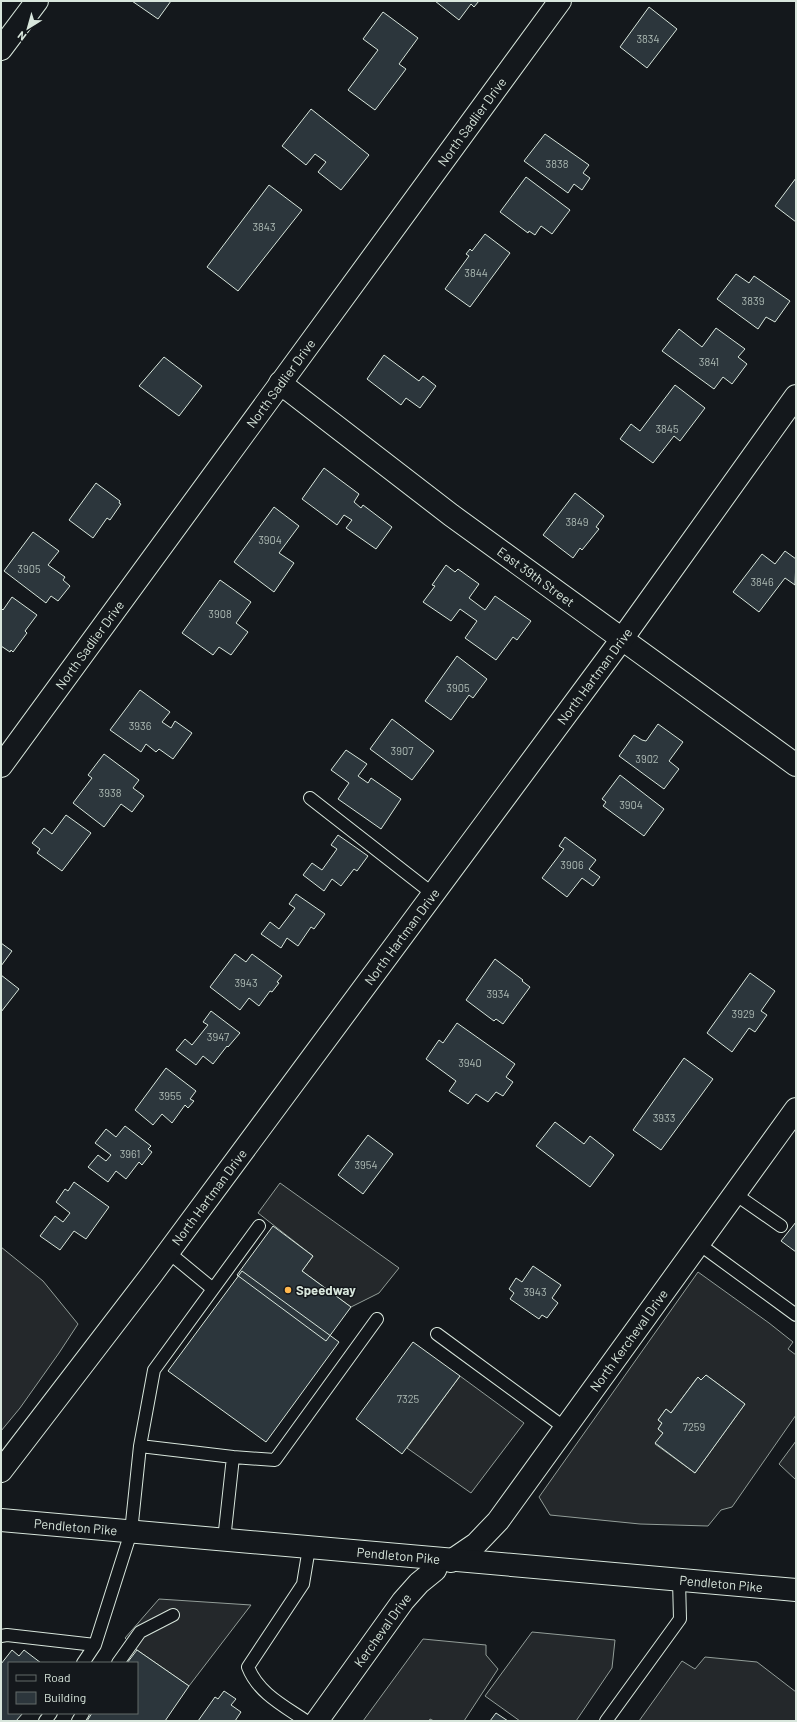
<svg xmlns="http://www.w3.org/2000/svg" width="797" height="1722" font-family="Barlow,sans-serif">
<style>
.parking{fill:#24282b;stroke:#939e99;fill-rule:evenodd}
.building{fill:#2c363c;stroke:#d8e6dc}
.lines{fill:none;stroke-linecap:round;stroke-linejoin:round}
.service-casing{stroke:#d8e6dc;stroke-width:14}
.minor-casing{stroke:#d8e6dc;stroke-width:24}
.primary-casing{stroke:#d8e6dc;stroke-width:24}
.service{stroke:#14181c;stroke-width:12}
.minor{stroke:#14181c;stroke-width:22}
.primary{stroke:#14181c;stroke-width:22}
.poi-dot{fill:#ffb74d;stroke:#14181c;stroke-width:1.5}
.labels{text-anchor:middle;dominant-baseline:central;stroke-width:3;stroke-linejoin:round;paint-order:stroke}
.number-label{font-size:11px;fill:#adbab4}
.street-label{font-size:13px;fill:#d8e6dc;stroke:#14181c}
.poi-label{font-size:13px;font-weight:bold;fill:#d8e6dc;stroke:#14181c;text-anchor:start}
</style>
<rect width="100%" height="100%" fill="#14181c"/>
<path class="parking" d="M280 1183 399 1268 379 1293 351 1307 302 1271 313 1256 258 1213Z
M1 1247 43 1281 78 1324 59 1353 20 1408 1 1431Z
M698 1272 769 1323 793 1342 788 1349 796 1355V1415L732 1507 721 1510 708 1526 640 1524 550 1515 539 1497ZM706 1375 745 1404 695 1473 655 1444 663 1433 658 1429 662 1423 658 1420 666 1409 671 1413 697 1378 701 1380Z
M460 1376 524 1423 471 1493 407 1448Z
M796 1441V1480L779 1464Z
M159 1599 251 1605 189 1686 137 1650 125 1638Z
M532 1632 615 1640 612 1668 576 1721H520L485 1696Z
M423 1639 486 1645V1655L498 1669 464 1721H434L430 1719 429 1721H363Z
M705 1657 757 1662 796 1692V1721H639L682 1661 695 1669Z"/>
<path class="building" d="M132 1H171L158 19Z
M435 1H479L474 7 471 4 459 20Z
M649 7 677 29 647 68 620 47Z
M383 12 418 38 399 64 406 69 375 110 348 90 378 50 363 39Z
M311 109 369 155 341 190 318 172 326 162 315 154 306 165 282 146Z
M545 134 589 165 583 173 590 178 582 190 574 184 568 193 524 161Z
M526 177 570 210 552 234 541 226 535 235 529 231 528 233 500 212Z
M796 178V222L775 206Z
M269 185 302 210 238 291 207 267Z
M485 234 510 253 470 307 445 289 469 256 466 254 470 249 472 251Z
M736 274 749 283 754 276 790 301 775 322 766 317 758 329 717 299Z
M716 328 745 349 738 357 747 364 732 384 723 377 714 389 662 351 679 329 702 347Z
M384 355 419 381 423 376 436 386 420 408 406 398 401 405 367 379Z
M164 357 202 386 179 416 139 386Z
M675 385 705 408 680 441 674 436 653 463 620 439 631 424 640 431Z
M324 468 359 494 354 502 361 508 363 505 392 527 376 549 346 528 352 520 344 515 337 525 302 499Z
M96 483 120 501 119 503 121 504 110 520 107 518 93 538 69 520Z
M575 493 604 516 596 527 599 529 582 550 580 548 573 558 543 535Z
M274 507 299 526 279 553 294 563 274 592 234 562Z
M33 532 59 551 48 565 65 577 63 580 70 586 58 601 51 596 46 603 4 571Z
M785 551 796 559 795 585 785 578 759 612 733 592 762 554 775 564Z
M446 565 455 572 458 569 479 584 469 598 485 610 495 596 531 621 517 640 513 637 496 660 465 638 477 621 460 609 451 621 423 602 435 586 432 585Z
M220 580 251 602 236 623 248 632 231 655 219 647 213 655 182 633Z
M12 597 37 615 25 631 27 633 13 652 11 650 10 652 1 646V608L3 610Z
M457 656 487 679 473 698 469 695 451 720 425 701Z
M140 690 170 712 162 722 171 728 175 721 192 733 173 759 159 749 156 752 146 744 141 752 110 730Z
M392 719 434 751 412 780 370 749Z
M658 724 683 742 669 761 679 769 664 789 619 756 634 735 642 740 646 741Z
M346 750 367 764 358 776 368 783 371 778 401 799 381 829 338 799 349 783 331 770Z
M104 754 139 780 133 788 144 796 132 812 121 804 104 827 73 803 92 778 88 775Z
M620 775 664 809 644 836 603 806 606 802 602 799Z
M66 815 91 833 62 871 37 853 40 849 32 843 44 828 52 834Z
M338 835 368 856 357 871 354 869 341 886 332 879 324 891 303 875 312 863 322 870 337 849 331 845Z
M565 837 596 860 589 869 600 877 593 886 582 878 567 897 542 878 564 849 559 846Z
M296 894 325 914 314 929 311 927 298 946 287 938 281 948 261 934 270 922 279 929 295 908 289 904Z
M1 943 12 951 1 966Z
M235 954 246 962 252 954 282 976 277 982 279 983 272 992 270 991 259 1006 249 998 240 1010 210 987Z
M495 959 523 980 522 981 530 987 503 1024 496 1019 494 1021 466 1000Z
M750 973 775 991 761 1011 767 1015 755 1032 749 1028 732 1052 707 1033Z
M1 975 19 989 1 1012Z
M211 1011 240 1033 228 1047 227 1046 213 1064 203 1056 196 1065 176 1050 185 1039 192 1045 208 1025 203 1022Z
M457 1023 515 1064 506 1077 513 1082 503 1096 496 1092 488 1102 476 1094 468 1104 449 1091 456 1081 426 1059 439 1040 443 1043Z
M684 1058 713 1079 661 1150 633 1130Z
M166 1068 196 1091 190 1099 194 1101 188 1108 185 1105 172 1123 162 1114 153 1125 135 1110Z
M555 1122 584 1144 590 1136 614 1155 590 1187 536 1146Z
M125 1126 151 1146 148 1149 152 1152 142 1165 139 1162 126 1179 116 1171 108 1182 88 1167 98 1155 106 1161 111 1155 95 1143 106 1129 116 1137Z
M368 1135 393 1154 363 1194 338 1175Z
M74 1182 109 1207 86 1239 74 1231 60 1250 40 1236 55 1216 63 1222 70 1213 56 1202 65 1189 68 1191Z
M796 1222V1252L781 1241Z
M273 1226 313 1256 302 1271 351 1307 326 1341 237 1275Z
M533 1266 561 1285 552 1298 558 1303 547 1318 542 1315 539 1319 510 1299 514 1293 509 1289 516 1278 522 1282Z
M242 1271 339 1342 266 1442 168 1371Z
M413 1342 460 1376 402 1454 356 1419Z
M706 1375 745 1404 695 1473 655 1443 663 1433 658 1429 662 1423 658 1420 666 1409 671 1413 698 1377 701 1380Z
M12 1650 19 1656 24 1650 41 1663H9V1713H23L16 1721H1V1664Z
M137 1650 189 1686 165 1721H87L92 1713H137V1663H127Z
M224 1691 236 1699 231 1705 241 1712 235 1721H198L215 1697 218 1699Z
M496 1713 508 1721H490Z"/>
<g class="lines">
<g class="service-casing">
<path id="service" d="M310 798 433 894
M735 1194 781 1226
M699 1244 796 1315
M168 1252 213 1289
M437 1334 565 1428
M140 1446 154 1370 259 1226
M233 1457 275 1460 377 1319
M1 1636 7 1635 95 1645
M83 1663 95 1645 131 1532 140 1446 233 1457 224 1540
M118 1663 140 1632 173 1615
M45 1721 51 1713
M78 1721 83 1713
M306 1721C284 1706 258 1693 248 1667L303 1584 309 1548
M606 1721 680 1619 679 1580"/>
</g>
<g class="minor-casing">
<g id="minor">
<path d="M1 49 37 1"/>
<path id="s1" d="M280 383 451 515 796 765"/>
<path id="s2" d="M1 766 560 1"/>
<path id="s3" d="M1 1471 152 1274 622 639 796 396"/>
<path id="s4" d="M451 1561 476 1544 498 1521 796 1109"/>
<path id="s5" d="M317 1721 403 1601 419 1583 435 1570 439 1560"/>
</g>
</g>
<g class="primary-casing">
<g id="primary">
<path id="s6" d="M1 1520C266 1544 531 1567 796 1590"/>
</g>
</g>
<use href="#service" class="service"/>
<use href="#minor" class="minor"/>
<use href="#primary" class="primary"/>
</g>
<circle class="poi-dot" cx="288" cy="1290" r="4"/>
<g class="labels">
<g class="number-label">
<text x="648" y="38">3834</text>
<text x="557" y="163">3838</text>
<text x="264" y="226">3843</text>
<text x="476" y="272">3844</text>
<text x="753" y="300">3839</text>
<text x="709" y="361">3841</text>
<text x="667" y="428">3845</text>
<text x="577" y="521">3849</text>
<text x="270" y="539">3904</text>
<text x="29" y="568">3905</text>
<text x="762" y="581">3846</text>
<text x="220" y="613">3908</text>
<text x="458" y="687">3905</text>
<text x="140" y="725">3936</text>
<text x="402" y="750">3907</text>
<text x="647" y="758">3902</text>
<text x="110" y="792">3938</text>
<text x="631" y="804">3904</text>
<text x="572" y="864">3906</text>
<text x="246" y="982">3943</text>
<text x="498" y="993">3934</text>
<text x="743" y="1013">3929</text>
<text x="218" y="1036">3947</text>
<text x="470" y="1062">3940</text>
<text x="170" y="1095">3955</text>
<text x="664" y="1117">3933</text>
<text x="130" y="1153">3961</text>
<text x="366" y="1164">3954</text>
<text x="535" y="1291">3943</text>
<text x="408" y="1398">7325</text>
<text x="694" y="1426">7259</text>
</g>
<g class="street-label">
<text stroke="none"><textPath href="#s2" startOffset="798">North Sadlier Drive</textPath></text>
<text stroke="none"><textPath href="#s2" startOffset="474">North Sadlier Drive</textPath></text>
<text stroke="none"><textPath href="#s1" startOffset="321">East 39th Street</textPath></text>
<text stroke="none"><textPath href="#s2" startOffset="150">North Sadlier Drive</textPath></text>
<text stroke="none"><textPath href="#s3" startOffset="992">North Hartman Drive</textPath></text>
<text stroke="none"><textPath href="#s3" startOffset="668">North Hartman Drive</textPath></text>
<text stroke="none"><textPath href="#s3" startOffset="344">North Hartman Drive</textPath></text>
<text stroke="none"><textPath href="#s4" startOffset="285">North Kercheval Drive</textPath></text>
<text stroke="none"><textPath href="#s6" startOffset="75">Pendleton Pike</textPath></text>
<text stroke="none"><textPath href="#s6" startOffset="399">Pendleton Pike</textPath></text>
<text stroke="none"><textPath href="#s6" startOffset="723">Pendleton Pike</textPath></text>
<text stroke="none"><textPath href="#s5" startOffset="112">Kercheval Drive</textPath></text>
</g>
<g class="poi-label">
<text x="296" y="1290">Speedway</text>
</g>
</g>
<rect width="797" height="1722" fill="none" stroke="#d8e6dc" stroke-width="4"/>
<rect x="8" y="1662" width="130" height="52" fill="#14181c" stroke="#626a69"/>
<rect x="16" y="1675" width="20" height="6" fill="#14181c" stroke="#626a69"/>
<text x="44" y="1682" font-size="12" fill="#d8e6dc">Road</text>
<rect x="16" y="1692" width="20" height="12" fill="#2c363c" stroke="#626a69"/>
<text x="44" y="1702" font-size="12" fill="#d8e6dc">Building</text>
<g transform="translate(28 28) rotate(217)" stroke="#14181c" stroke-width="3" paint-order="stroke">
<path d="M0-3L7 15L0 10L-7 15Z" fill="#d8e6dc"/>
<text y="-6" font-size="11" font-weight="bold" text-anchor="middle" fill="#d8e6dc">N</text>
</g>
</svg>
